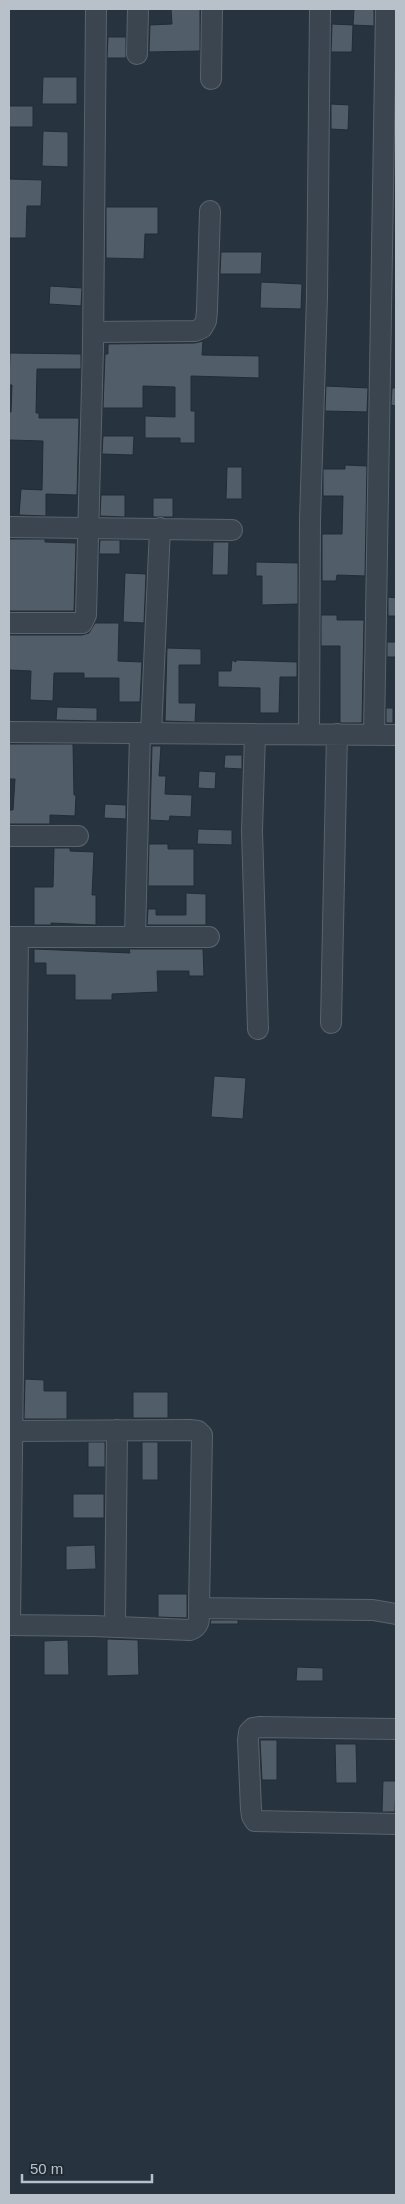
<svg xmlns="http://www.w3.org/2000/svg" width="405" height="2204" font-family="Arial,sans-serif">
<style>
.building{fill:#515e6a;stroke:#222c36}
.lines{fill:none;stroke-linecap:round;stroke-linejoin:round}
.street-casing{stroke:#59636c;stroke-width:22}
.street{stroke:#3b454f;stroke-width:20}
</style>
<rect width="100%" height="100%" fill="#27333f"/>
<path class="building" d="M171 9H200V51L149 52 150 25 172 24Z
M354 9H374V26L353 25Z
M332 24 353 25 352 52H331Z
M108 37H126V58H107Z
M43 77H77V104H42Z
M331 104 349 105 348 130 331 129Z
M9 106H33V127H9Z
M43 131 68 132V167L42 166Z
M9 179 42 180 41 206H27L26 238H9Z
M106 207H158V234H145L144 259 106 258Z
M221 252H262L261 274H220Z
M261 282 302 284 301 309 260 308Z
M50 286 82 288 81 306 49 304Z
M203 341 202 355 259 356V378L191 376V411H195V443H180V438H145V416L175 417V387L143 386V408H103L105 354H108V344L195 343Z
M10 353 81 354V369H37L36 413H39V418H79L77 495 46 494V516L19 515 21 489 42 490 43 441 9 440V412H11L12 385H9Z
M326 386 368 388 367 412 325 411Z
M392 388H396V406L391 405Z
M103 436H134L133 455 102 454Z
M345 465 367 466 365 576 337 575 336 581H322V534H342L343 496H323V469H345Z
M227 467H242V499H226Z
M101 495H125V517L100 516Z
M153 498H173V517H153Z
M9 539H45V542L76 543 74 611H9Z
M100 540H120V554H99Z
M213 542H229L228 575H212Z
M256 562 298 563V604L262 605V576H256Z
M125 573 146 574 144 623 123 622Z
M388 597 396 598V616H388Z
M321 615H337V620H364L362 723H340V646H321Z
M95 623H119L118 661 142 662 140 702H119V678H84V673H54L53 701 30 700 31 671 9 670V635H82L89 633Z
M387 642H396V657H387Z
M167 648 201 649V665H179V703H196L195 722 165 721Z
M232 660 236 662V660L297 662V677H280L279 713H260V688L218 687V671H231Z
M57 707 97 708V721L56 720Z
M386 708H393V723H386Z
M9 744H73L74 795H76L75 816 50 815V824H9V810H13L15 779H9Z
M152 746H161L159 776H166L165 794 192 795 191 817 170 816 169 821 150 820Z
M225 755H242V769L224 768Z
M199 771 216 772 215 789 198 788Z
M105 804 126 805V819L104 818Z
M198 829 232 830V845L197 844Z
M149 844H168V849H194V886H148Z
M54 848H70V851L94 852 92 895H96V925L51 923V925H34V887H53Z
M186 893 206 894V925H147L148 909H156V915H186Z
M34 949 130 953 129 949H203L204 976H189V971H157L158 992 112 994V1000H75V975H46V963H34Z
M214 1076 246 1078 243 1119 211 1117Z
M25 1379 44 1380V1391H67V1419H24Z
M133 1392H168V1418H133Z
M88 1442H105V1467H88Z
M142 1442H158V1480H142Z
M73 1494H104V1518H73Z
M95 1545 96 1569 66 1570V1546Z
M158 1594H187V1618L158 1617Z
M211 1620H238V1624H210Z
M107 1639 138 1640 139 1675 107 1676Z
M68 1640 69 1675H44V1641Z
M297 1667 323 1668V1681H296Z
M260 1740H277V1780H262Z
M335 1744H356L357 1783H336Z
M383 1781H396L395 1812H382Z"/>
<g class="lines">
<g class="street-casing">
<path id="street" d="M137 54 138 9
M211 79 212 9
M93 332 195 331 202 328 206 321 207 310 210 211
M9 527 232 530
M9 623H82L86 615 93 347 96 9
M9 732 396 735
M151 733 160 528
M255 734 252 831 258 1029
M309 734 310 520 317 297 320 9
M374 735 386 9
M9 836H78
M9 937H209
M135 937 140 733
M331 1023 337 734
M13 1431 190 1430 198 1431 202 1435 199 1608
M9 1625 93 1626 190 1630C201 1626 199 1618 199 1608L373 1610 396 1614
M10 1625 18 937
M115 1626 117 1430
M396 1729 260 1727 253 1728 249 1732 248 1740 251 1809 252 1816 255 1821 396 1824"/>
</g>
<use href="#street" class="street"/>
</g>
<rect width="405" height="2204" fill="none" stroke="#b8c0c9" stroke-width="20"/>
<path d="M22 2174v8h130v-8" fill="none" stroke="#b8c0c9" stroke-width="2.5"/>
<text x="30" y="2174" font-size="15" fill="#b8c0c9" stroke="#202a34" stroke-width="4" paint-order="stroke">50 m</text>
</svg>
